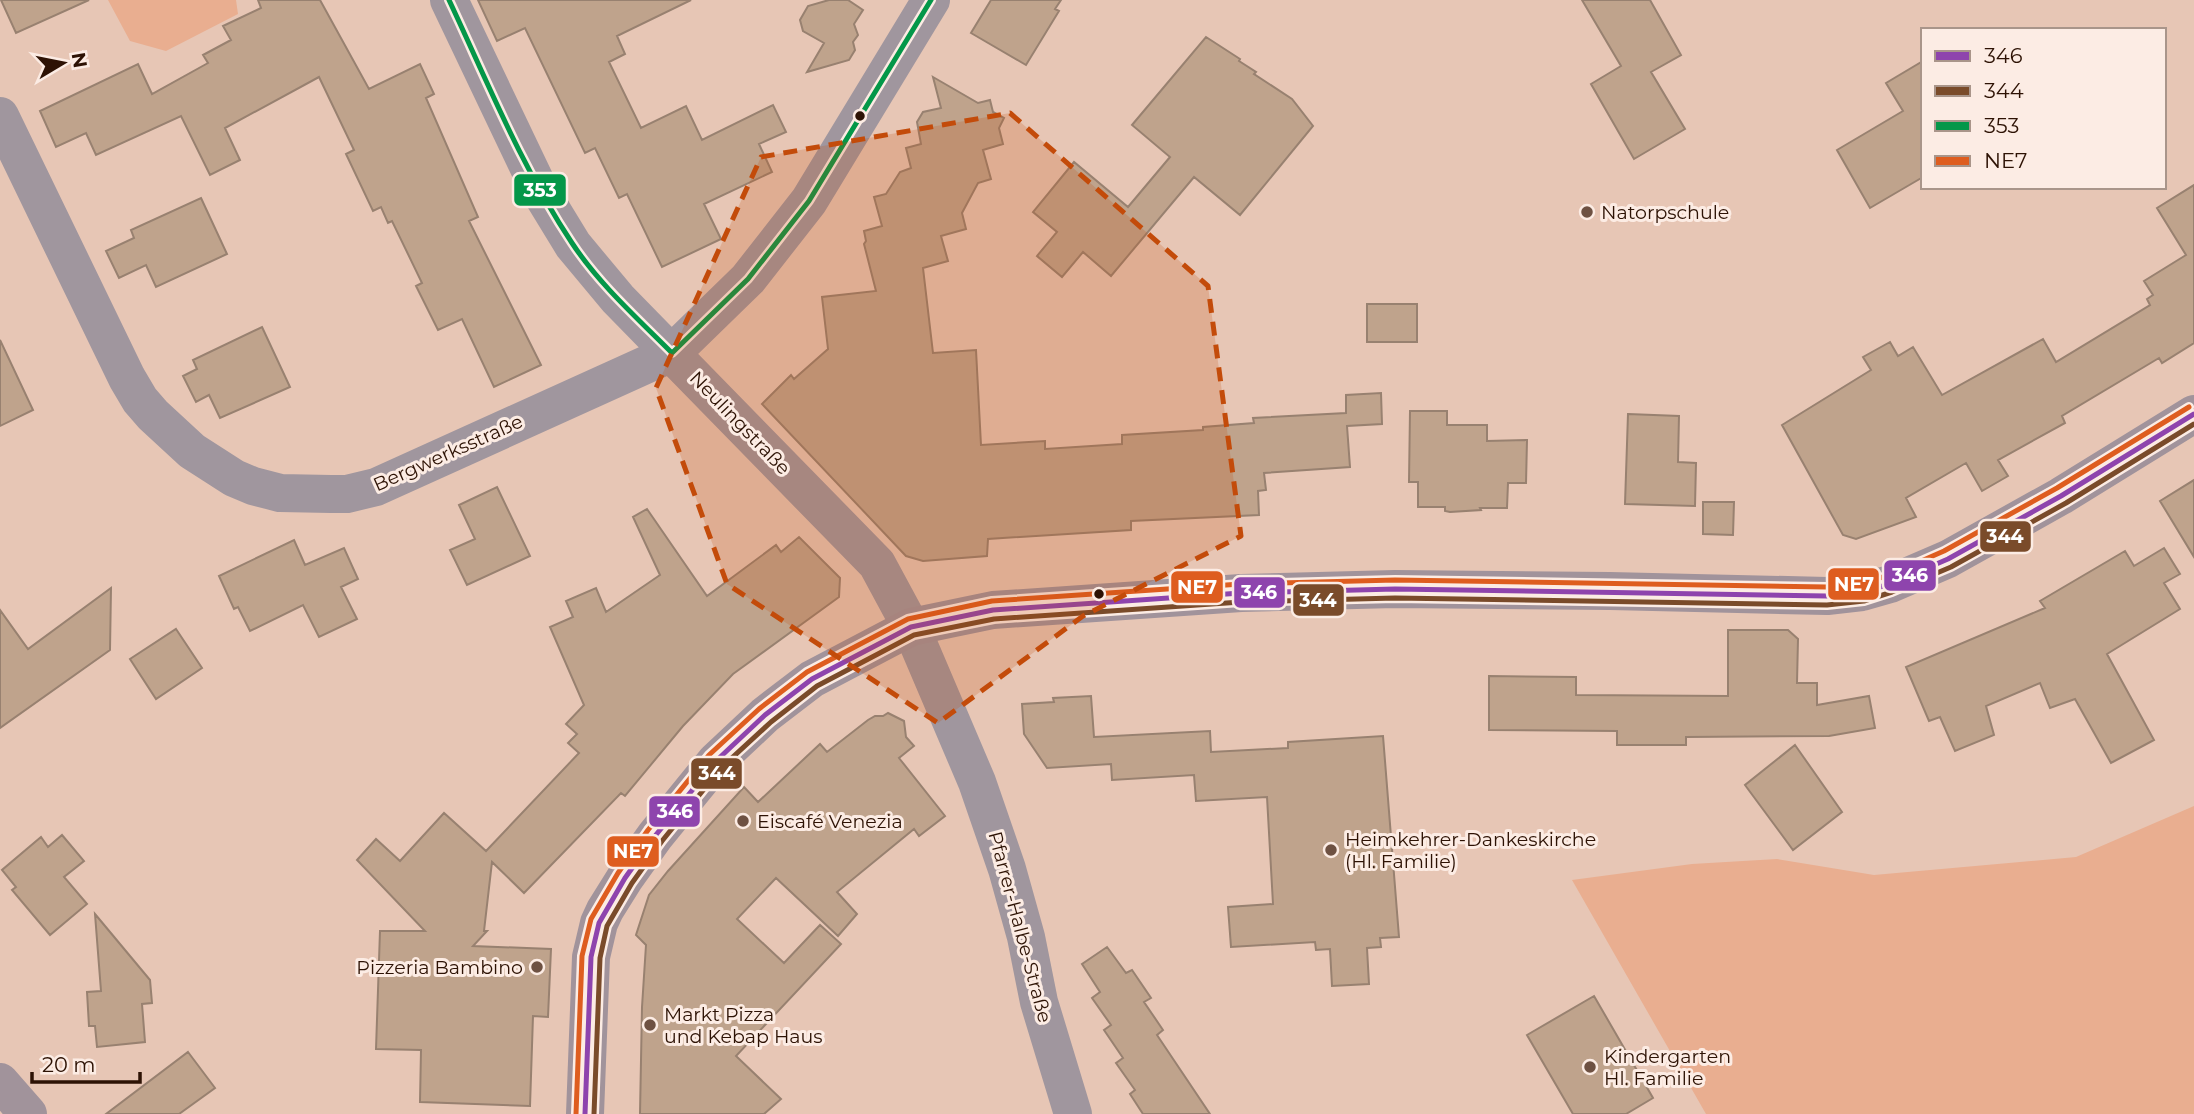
<svg xmlns="http://www.w3.org/2000/svg" width="2194" height="1114" font-family="Montserrat,sans-serif">
<style>
.green{fill:#e9ae90}
.building{fill:#bfa38c;stroke:#988170;stroke-width:2}
.lines{fill:none;stroke-linecap:round;stroke-linejoin:round}
.street{stroke:#a0969e;stroke-width:38}
.secondary{stroke:#a1939b;stroke-width:38}
.bus-1-casing{stroke:#fcece4;stroke-width:10}
.bus-2-casing{stroke:#fcece4;stroke-width:10}
.bus-3-casing{stroke:#fcece4;stroke-width:10}
.bus-4-casing{stroke:#fcece4;stroke-width:10}
.bus-1{stroke:#8e44ad;stroke-width:5}
.bus-2{stroke:#7a4b2a;stroke-width:5}
.bus-3{stroke:#049749;stroke-width:5}
.bus-4{stroke:#de5d1f;stroke-width:5}
.marked{fill:#c34b0a;fill-opacity:0.2;stroke:#c34b0a;stroke-width:5;stroke-dasharray:14 9;stroke-linejoin:round}
.bus-dot{fill:#2d1204;stroke:#fcece4;stroke-width:2.5}
.poi-dot{fill:#6e5142;stroke:#fcece4;stroke-width:2.5}
.labels{text-anchor:middle;dominant-baseline:central;stroke-width:6;stroke-linejoin:round;paint-order:stroke}
.poi-label{font-size:19px;fill:#2d1204;stroke:#fcece4;text-anchor:start}
.street-label{font-size:19px;fill:#2d1204;stroke:#fcece4}
.line-badge{stroke:#fcece4;stroke-width:2.5}
.badge-label{font-size:19px;text-anchor:middle;font-weight:bold;fill:#fff}
</style>
<rect width="100%" height="100%" fill="#e7c6b5"/>
<path class="green" d="M108 0H236L238 14 166 51 130 41Z
M2194 806V1114H1706L1572 880 1692 864 1777 859 1874 875 2076 857Z"/>
<path class="building" d="M1 0H89L16 33Z
M258 0H320L369 89 420 64 434 94 426 98 478 217 469 221 541 365 494 387 462 319 438 330 416 286 422 283 392 221 388 223 381 207 373 211 346 154 354 150 319 77 225 128 240 160 210 175 181 116 96 155 86 133 56 147 40 111 138 64 152 94 208 63 203 55 231 40 223 26 261 8Z
M478 0H691L617 36 625 54 609 62 641 128 686 106 702 140 773 105 786 132 759 144 772 172 704 204 721 239 662 267 627 194 619 198 595 148 585 153 525 28 497 41Z
M829 0H848L863 10 854 24 858 35 853 42 855 50 849 60 807 72 824 43 803 31 800 20 808 6Z
M991 0H1061L1055 9 1059 11 1026 65 971 33Z
M1582 0H1650L1681 55 1651 72 1685 129 1634 159 1591 84 1621 66Z
M1206 37 1240 59 1239 61 1256 72 1254 74 1292 99 1313 126 1240 215 1194 177 1111 276 1083 252 1062 277 1037 256 1057 232 1033 212 1074 162 1128 207 1170 157 1132 125Z
M1923 61V177L1870 208 1837 150 1903 111 1886 83Z
M933 77 978 103 990 100 993 112 1004 118 999 128 1003 144 983 150 991 179 978 183 962 213 966 229 941 236 948 261 923 268 933 353 976 350 981 445 1045 441V449L1122 444V435L1203 430V427L1254 423 1253 418 1346 413V395L1381 393 1382 424 1347 426 1350 467 1264 473 1266 490 1258 491 1259 515 1131 521V530L988 539 987 556 923 561 906 556 762 404 791 375 794 379 828 349 822 297 876 291 864 244 866 241 864 231 882 226 874 197 886 194 900 172 911 168 906 148 921 144 917 122 923 112 941 108Z
M2194 185V343L2162 363 2159 358 2062 416 2065 423 1998 460 2008 476 1982 491 1966 463 1906 498 1916 517 1856 539 1843 535 1782 425 1871 370 1863 357 1890 342 1898 356 1913 347 1942 395 2043 339 2056 362 2150 305 2147 299 2153 295 2144 281 2186 255 2157 208Z
M201 198 227 254 156 287 146 265 119 278 106 251 134 238 131 230Z
M1367 304H1417V342H1367Z
M262 327 290 387 220 418 209 395 196 402 183 376 197 369 193 360Z
M0 340 33 410 0 426Z
M1410 411H1447V425H1487V441L1527 440 1526 483H1508L1507 508H1480L1481 510 1450 512 1445 511V507H1418V482H1409Z
M1628 414 1679 416 1678 462 1696 463 1695 506 1625 504Z
M2194 480V557L2160 501Z
M497 487 530 556 467 585 450 550 475 539 459 505Z
M1703 502H1734L1733 535 1703 534Z
M647 509 707 596 776 545 781 552 799 537 840 578 839 597 733 674 683 726 625 796 621 793 524 893 492 862 484 931H487L473 946 551 949 548 1017 533 1016 530 1106 420 1102 421 1050 376 1049 380 931H425L357 860 376 839 400 861 444 813 486 851 579 753 568 743 577 734 566 724 584 705 550 627 573 617 566 601 596 588 606 612 660 575 633 517Z
M294 540 305 565 344 548 358 579 341 587 357 619 319 637 303 605 250 631 238 607 234 609 219 576Z
M2164 548 2180 574 2164 583 2180 609 2107 654 2154 740 2111 763 2075 699 2050 708 2040 683 1986 706 1994 735 1955 751 1940 717 1929 721 1906 667 2045 608 2040 601 2125 551 2134 566Z
M111 588 110 650 0 728V610L28 649Z
M176 629 202 668 156 699 130 659Z
M1728 630H1788L1798 639 1797 683H1817V705L1869 696 1875 728 1829 736 1686 737V745H1617V731L1489 730V676L1576 677V695L1728 696Z
M1091 696 1094 737 1210 731 1211 752 1288 748V742L1383 736 1399 937 1380 938 1381 947 1367 948 1369 984 1332 986 1330 949 1316 950 1315 942 1231 947 1228 907 1273 904 1267 797 1196 801 1194 775 1112 780 1111 764 1047 768 1024 734 1022 704 1054 702 1053 698Z
M888 713 904 721 906 737 914 746 899 758 945 816 919 836 914 829 837 892 857 914 838 936 776 878 737 919 784 963 820 925 841 944 736 1056 781 1099 764 1114H640L642 1007 646 945 636 935 649 895 668 871 744 787 758 802 820 744 827 752 868 720 875 716H883Z
M1795 745 1842 812 1793 850 1745 785Z
M62 835 84 861 64 877 87 904 50 935 12 890 16 887 2 870 41 837 48 847Z
M95 914 150 980 152 1003 142 1004 145 1042 97 1047 95 1026H89L87 992 101 991Z
M1107 947 1126 973 1132 970 1151 998 1144 1002 1163 1030 1157 1035 1210 1114H1143L1130 1094 1135 1090 1116 1063 1123 1058 1104 1030 1111 1025 1092 998 1100 992 1082 964Z
M1594 996 1653 1098 1626 1114H1573L1527 1035Z
M188 1052 215 1088 179 1114H106Z"/>
<g class="lines">
<path class="street" d="M449 0 540 191 573 245 618 299 877 564 911 627 977 782 1007 869 1026 937 1039 1002 1073 1114
M0 116 127 378 140 400 153 415 192 451 234 478 253 486 280 493 331 494H347L376 487 672 353 748 279 809 201 931 0"/>
<path class="secondary" d="M0 1082 28 1114
M585 1114 591 957 599 923 605 910 625 878 655 836 716 761 765 715 812 679 911 627 993 610 1241 593 1395 589 1610 591 1827 596 1862 592 1890 584 1948 559 2061 496 2194 414"/>
<g class="bus-1-casing">
<path id="bus-1" d="M585 1114 591 957 599 923 625 878 655 836 716 761 765 715 812 679 911 627 993 610 1241 593 1395 589 1827 596 1862 592 1890 584 1948 559 2061 496 2194 414"/>
</g>
<g class="bus-2-casing">
<path id="bus-2" d="M594 1114 600 958 607 926 632 883 662 841 722 767 771 722 817 686 914 635 994 619 1241 602 1395 598 1827 605 1864 601 1892 592 1951 567 2066 503 2194 424"/>
</g>
<g class="bus-3-casing">
<path id="bus-3" d="M449 0C487 81 522 168 572 243 599 284 637 318 672 353
M672 353 748 279 809 201 931 0"/>
</g>
<g class="bus-4-casing">
<path id="bus-4" d="M576 1114 582 956 591 919 618 873 648 830 709 755 759 709 807 672 908 619 992 601 1241 584 1395 580 1827 587 1860 583 1887 576 1944 551 2057 488 2189 407"/>
</g>
<use href="#bus-1" class="bus-1"/>
<use href="#bus-2" class="bus-2"/>
<use href="#bus-3" class="bus-3"/>
<use href="#bus-4" class="bus-4"/>
</g>
<path class="marked" d="M1010 113 1208 286 1241 536 1083 616 938 723 727 584 656 388 761 157Z"/>
<g class="bus-dot">
<circle cx="860" cy="116" r="6"/>
<circle cx="1099" cy="594" r="6"/>
</g>
<g class="poi-dot">
<circle cx="1587" cy="212" r="7"/>
<circle cx="743" cy="821" r="7"/>
<circle cx="1331" cy="850" r="7"/>
<circle cx="537" cy="967" r="7"/>
<circle cx="650" cy="1025" r="7"/>
<circle cx="1590" cy="1067" r="7"/>
</g>
<g class="labels">
<g class="poi-label">
<text x="1601" y="212">Natorpschule</text>
<text x="757" y="821">Eiscafé Venezia</text>
<text x="1345" y="839">Heimkehrer-Dankeskirche<tspan x="1345" dy="22">(Hl. Familie)</tspan></text>
<text x="523" y="967" text-anchor="end">Pizzeria Bambino</text>
<text x="664" y="1014">Markt Pizza<tspan x="664" dy="22">und Kebap Haus</tspan></text>
<text x="1604" y="1056">Kindergarten<tspan x="1604" dy="22">Hl. Familie</tspan></text>
</g>
<g class="street-label">
<text transform="translate(740 423) rotate(46)">Neulingstraße</text>
<text transform="translate(448 453) rotate(-24)">Bergwerksstraße</text>
<text transform="translate(1020 927) rotate(75)">Pfarrer-Halbe-Straße</text>
</g>
</g>
<g class="line-badge">
<rect x="513" y="173" width="54" height="34" rx="7" fill="#049749"/>
<rect x="1979" y="520" width="53" height="33" rx="7" fill="#7a4b2a"/>
<rect x="1883" y="559" width="54" height="33" rx="7" fill="#8e44ad"/>
<rect x="1827" y="567" width="53" height="34" rx="7" fill="#de5d1f"/>
<rect x="1170" y="570" width="54" height="34" rx="7" fill="#de5d1f"/>
<rect x="1233" y="576" width="53" height="33" rx="7" fill="#8e44ad"/>
<rect x="1292" y="583" width="53" height="34" rx="7" fill="#7a4b2a"/>
<rect x="690" y="757" width="53" height="33" rx="7" fill="#7a4b2a"/>
<rect x="648" y="795" width="53" height="33" rx="7" fill="#8e44ad"/>
<rect x="606" y="835" width="54" height="33" rx="7" fill="#de5d1f"/>
</g>
<g class="badge-label">
<text x="540" y="197">353</text>
<text x="2005" y="543">344</text>
<text x="1910" y="582">346</text>
<text x="1854" y="591">NE7</text>
<text x="1197" y="594">NE7</text>
<text x="1259" y="599">346</text>
<text x="1318" y="607">344</text>
<text x="717" y="780">344</text>
<text x="675" y="818">346</text>
<text x="633" y="858">NE7</text>
</g>
<rect x="1921" y="28" width="245" height="161" fill="#fcece4" stroke="#a9958a" stroke-width="2"/>
<rect x="1935" y="51" width="35" height="10" fill="#8e44ad" stroke="#a9958a" stroke-width="2"/>
<text x="1984" y="63" font-size="21" fill="#2d1204">346</text>
<rect x="1935" y="86" width="35" height="10" fill="#7a4b2a" stroke="#a9958a" stroke-width="2"/>
<text x="1984" y="98" font-size="21" fill="#2d1204">344</text>
<rect x="1935" y="121" width="35" height="10" fill="#049749" stroke="#a9958a" stroke-width="2"/>
<text x="1984" y="133" font-size="21" fill="#2d1204">353</text>
<rect x="1935" y="156" width="35" height="10" fill="#de5d1f" stroke="#a9958a" stroke-width="2"/>
<text x="1984" y="168" font-size="21" fill="#2d1204">NE7</text>
<g transform="translate(63 63) rotate(80)" stroke="#fcece4" stroke-width="5" paint-order="stroke">
<path d="M0-5L12 26L0 18L-12 26Z" fill="#2d1204"/>
<text y="-10" font-size="19" font-weight="bold" text-anchor="middle" fill="#2d1204">N</text>
</g>
<path d="M32 1072v10h108v-10" fill="none" stroke="#2d1204" stroke-width="3.5"/>
<text x="42" y="1072" font-size="21" fill="#2d1204" stroke="#fcece4" stroke-width="5" paint-order="stroke">20 m</text>
</svg>
